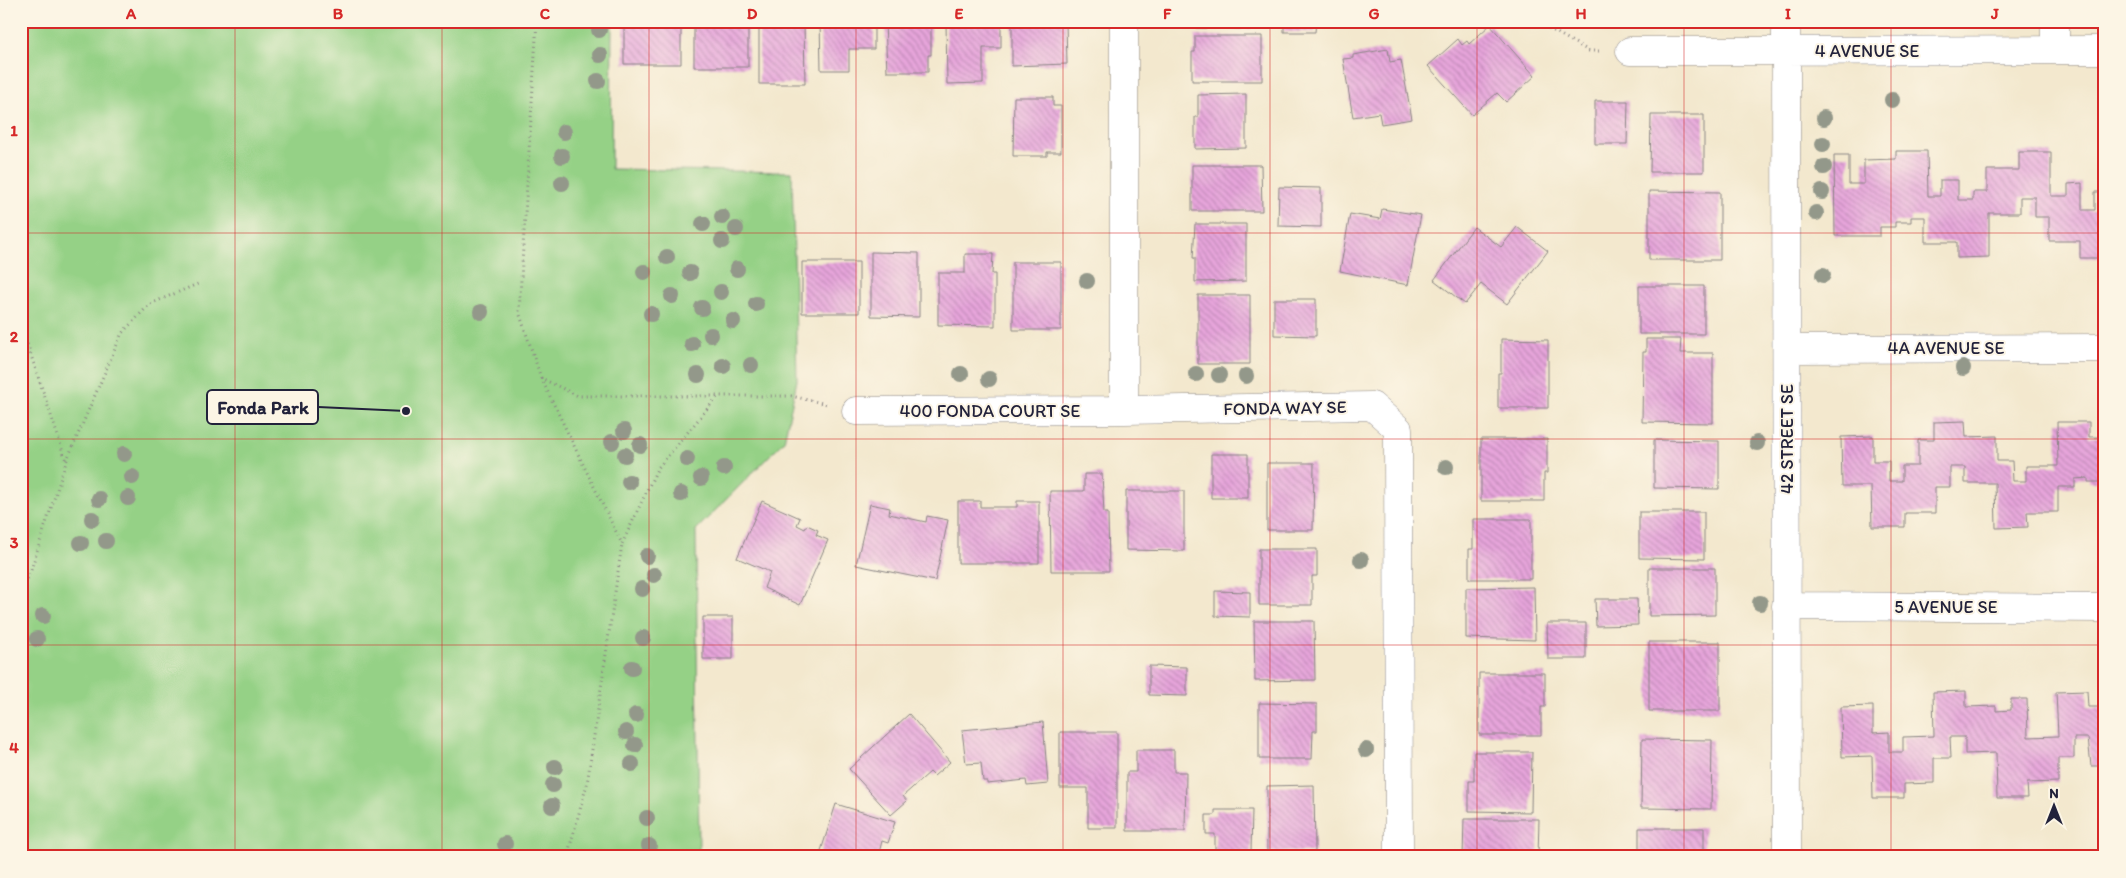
<svg xmlns="http://www.w3.org/2000/svg" width="2126" height="878" font-family="Itim,sans-serif">
<style>
.park{fill:#95d186;stroke:#5c7a60}
.building{fill:url(#building-back-hatch)}
.lines{fill:none;stroke-linecap:round;stroke-linejoin:round}
.minor-casing{stroke:#8a8584;stroke-width:29}
.path{stroke:#8a8584;stroke-width:3;stroke-dasharray:1 4;stroke-linecap:butt}
.minor{stroke:#fff;stroke-width:28}
.tree{fill:#93988a}
.grid{fill:none;stroke:#d62828;stroke-width:1;stroke-opacity:0.55}
.labels{text-anchor:middle;dominant-baseline:central;stroke-width:4;stroke-linejoin:round;paint-order:stroke}
.street-label{font-size:18px;fill:#22223b;stroke:#fcf5e5}
.leader{fill:none;stroke:#22223b;stroke-width:2}
.callout-dot{fill:#22223b;stroke:#fcf5e5;stroke-width:2}
.callout{fill:#fcf5e5;stroke:#22223b;stroke-width:2}
.callout-label{font-size:19px;text-anchor:middle;font-weight:bold;fill:#22223b}
.neatline{fill:none;stroke:#d62828;stroke-width:2}
.grid-label{font-size:16px;text-anchor:middle;font-weight:bold;fill:#d62828}
</style>
<defs>
<pattern id="building-back-hatch" width="6" height="6" patternUnits="userSpaceOnUse" patternTransform="scale(1.25)"><rect width="6" height="6" fill="#e7a5db"/><path d="M-1 5l2 2M0 0l6 6M5-1l2 2" fill="none" stroke="#bb86b3"/></pattern>
</defs>
<rect width="100%" height="100%" fill="#fcf5e5"/>
<filter id="ink" filterUnits="userSpaceOnUse"><feTurbulence type="fractalNoise" baseFrequency=".02" numOctaves="2"/><feDisplacementMap in="SourceGraphic" scale="10" xChannelSelector="R" yChannelSelector="G"/><feConvolveMatrix kernelMatrix="1 2 1 2 8 2 1 2 1" color-interpolation-filters="sRGB"/></filter>
<filter id="wash" filterUnits="userSpaceOnUse"><feTurbulence type="fractalNoise" baseFrequency=".0096" numOctaves="4" result="noise"/><feDisplacementMap in="SourceGraphic" scale="20" xChannelSelector="R" yChannelSelector="G"/><feGaussianBlur stdDeviation="1.12" result="paint"/><feColorMatrix in="noise" values="0 0 0 0 0 0 0 0 0 0 0 0 0 0 0 0 0 1.4 0 .05"/><feComposite in="paint" operator="in"/></filter>
<g filter="url(#wash)">
<rect width="100%" height="100%" fill="#f3e8ce"/>
<path class="park" d="M21 21H612L611 169 792 172 797 380 784 441 696 530 699 857H21Z"/>
<g id="blocks">
<path class="building" d="M624 21H681V64H624Z
M694 21H748V67H694Z
M759 21H804L805 84H759Z
M820 21H874V49H849V70H821Z
M885 21H931V55H928V72H887Z
M946 21H1001V48H983V83L947 84Z
M1012 21H1066L1067 64 1012 66Z
M1196 21H1251V29L1196 28Z
M1284 21H1316L1315 32H1284Z
M1490 25 1535 76 1506 102 1497 93 1472 115 1428 66 1458 39 1462 45 1467 41 1469 44Z
M1195 36H1262V81H1192V52H1195Z
M1388 49 1390 62 1401 60 1412 119 1381 124 1379 113 1353 117 1343 59 1353 58V55Z
M1246 94V148L1195 149V117H1198V95Z
M1014 97H1053V106H1061V152H1047V156H1013Z
M1595 101H1628L1627 144H1595Z
M1651 115H1704V172H1650Z
M1896 151H1927L1928 196H1940V180H1958V200H1973V192H1987V170H2019V152H2051V196H2068V184L2082 183V210H2095V192H2105V258H2080V241H2049V217H2035V197H2020V213H1989V257L1957 258V242H1925V217H1911V222H1895V227H1880V236H1835L1834 155H1849V184H1864V160L1896 159Z
M1192 165H1261L1262 211H1192Z
M1279 187 1321 188V227L1278 226Z
M1649 191 1720 192V260H1649Z
M1382 209 1421 215 1408 285 1340 271 1350 214 1380 219Z
M1195 224H1246V281L1195 282V258H1193Z
M1474 227 1501 247 1517 227 1548 251 1507 304 1481 284 1465 304 1434 280Z
M871 252 919 253V317L871 316Z
M965 254H993L992 274H995V326L938 325V273H965Z
M802 262H859V313H802Z
M1013 262H1061V330H1013Z
M1639 286H1704V334H1639Z
M1198 295H1250V364H1198Z
M1274 299H1316V336L1274 335Z
M1501 339 1548 340V408H1498V373H1501Z
M1646 339H1681L1680 353H1713V423L1642 422 1643 352H1646Z
M1965 421 1966 437 1997 436V461H2012L2013 481H2026V466H2058L2057 422H2089V437H2105V482H2088V478L2075 479V487H2058V512H2027L2028 527 1996 528 1995 483H1965V467H1950V487H1935V513H1905V527H1872L1871 486H1842L1841 437 1873 436V461H1889V481H1902V466H1918V440H1934V422Z
M1481 439H1547V473H1544V501H1481Z
M1654 440 1719 441V489L1654 488Z
M1211 454H1248V498H1211Z
M1267 463H1314L1313 530H1267Z
M1084 474H1102L1104 513H1108L1109 571H1051L1050 491H1084Z
M1126 491H1184V551L1126 550Z
M762 501 800 518 797 525 805 529 807 525 818 530 816 535 828 540 800 605 764 588 770 572 737 558Z
M958 501H980V507H1017V501H1039V563H958Z
M870 504 890 508 889 514 926 522 927 516 948 520 935 581 856 565Z
M1639 512H1704V559L1639 558Z
M1473 519H1531V579H1469V549H1473Z
M1259 549H1317V576H1312V605H1259Z
M1649 568H1715V615L1649 616Z
M1534 587 1535 640 1466 638V588Z
M1215 591 1250 592V617L1215 616Z
M1595 599H1637L1638 625 1596 626Z
M703 617H733V659H703Z
M1254 621H1314L1315 680 1255 681Z
M1547 623H1586V659H1548Z
M1649 642H1720V711H1649Z
M1149 666 1187 667V696L1149 695Z
M1479 673H1545V707H1541V735H1479Z
M1966 691V707L1996 706V711L2011 710V699H2027L2028 737 2058 736 2056 692 2087 691 2088 707H2105V766H2091L2088 738H2074V758H2058V782L2027 783 2028 798H1997L1996 753 1965 754V737H1950L1951 758H1934V783L1904 784V798H1873L1872 756 1842 757 1841 707 1873 706V733L1889 732V752H1903V737L1934 736 1933 692Z
M1259 703 1317 704V731H1313L1312 759H1259Z
M909 714 950 762 934 776 930 772 903 796 907 801 891 815 849 769Z
M1043 722 1048 784 1027 786 1026 780 987 784V781H983L981 763 966 764 962 730Z
M1060 732H1117V828H1088V788H1060Z
M1642 739 1712 740 1711 809 1641 808Z
M1136 750H1174V772H1186L1185 831H1127V772H1136Z
M1474 752H1532L1531 812 1469 811V781H1474Z
M1314 785 1315 852H1267V786Z
M836 804 895 822 888 843 882 841 878 857H819Z
M1215 810H1252L1251 852 1215 851V834H1206V815H1215Z
M1464 819H1539L1538 857H1463Z
M1639 828H1704V857H1639Z"/>
</g>
</g>
<g filter="url(#ink)">
<use href="#blocks" fill-opacity="0" stroke="#8a8584" stroke-width="1"/>
<g class="lines">
<g class="minor-casing">
<path id="minor" d="M1124 21V410L1372 406 1398 429 1399 857
M1786 21 1787 857
M2055 50V21
M1630 51 2105 50
M1787 349 2105 348
M856 411 1124 410
M1786 606 2105 608"/>
</g>
<path class="path" d="M537 21 519 312 541 378 578 396H791L827 404
M1536 21 1589 51H1599
M21 325 66 461
M541 378 622 544 657 469 718 396
M21 587 29 576 66 462 122 333 150 304 200 283
M567 857 587 784 622 544"/>
<use href="#minor" class="minor"/>
</g>
<g class="tree">
<circle cx="599" cy="30" r="8"/>
<circle cx="600" cy="55" r="8"/>
<circle cx="598" cy="81" r="8"/>
<circle cx="1892" cy="100" r="8"/>
<circle cx="1824" cy="118" r="8"/>
<circle cx="564" cy="132" r="8"/>
<circle cx="1823" cy="144" r="8"/>
<circle cx="562" cy="156" r="8"/>
<circle cx="1824" cy="167" r="8"/>
<circle cx="562" cy="183" r="8"/>
<circle cx="1822" cy="192" r="8"/>
<circle cx="1816" cy="213" r="8"/>
<circle cx="722" cy="217" r="8"/>
<circle cx="703" cy="224" r="8"/>
<circle cx="736" cy="229" r="8"/>
<circle cx="722" cy="241" r="8"/>
<circle cx="667" cy="257" r="8"/>
<circle cx="737" cy="269" r="8"/>
<circle cx="644" cy="272" r="8"/>
<circle cx="690" cy="273" r="8"/>
<circle cx="1823" cy="275" r="8"/>
<circle cx="1087" cy="281" r="8"/>
<circle cx="721" cy="292" r="8"/>
<circle cx="672" cy="296" r="8"/>
<circle cx="756" cy="304" r="8"/>
<circle cx="702" cy="308" r="8"/>
<circle cx="481" cy="312" r="8"/>
<circle cx="651" cy="314" r="8"/>
<circle cx="733" cy="321" r="8"/>
<circle cx="711" cy="335" r="8"/>
<circle cx="692" cy="344" r="8"/>
<circle cx="751" cy="365" r="8"/>
<circle cx="723" cy="366" r="8"/>
<circle cx="1963" cy="368" r="8"/>
<circle cx="961" cy="374" r="8"/>
<circle cx="1196" cy="374" r="8"/>
<circle cx="698" cy="375" r="8"/>
<circle cx="1219" cy="375" r="8"/>
<circle cx="1246" cy="376" r="8"/>
<circle cx="989" cy="379" r="8"/>
<circle cx="624" cy="431" r="8"/>
<circle cx="612" cy="442" r="8"/>
<circle cx="1757" cy="443" r="8"/>
<circle cx="640" cy="445" r="8"/>
<circle cx="124" cy="454" r="8"/>
<circle cx="625" cy="455" r="8"/>
<circle cx="687" cy="459" r="8"/>
<circle cx="1446" cy="467" r="8"/>
<circle cx="724" cy="468" r="8"/>
<circle cx="132" cy="477" r="8"/>
<circle cx="701" cy="478" r="8"/>
<circle cx="629" cy="482" r="8"/>
<circle cx="681" cy="494" r="8"/>
<circle cx="128" cy="498" r="8"/>
<circle cx="99" cy="499" r="8"/>
<circle cx="92" cy="519" r="8"/>
<circle cx="106" cy="541" r="8"/>
<circle cx="81" cy="543" r="8"/>
<circle cx="647" cy="556" r="8"/>
<circle cx="1361" cy="560" r="8"/>
<circle cx="654" cy="575" r="8"/>
<circle cx="642" cy="589" r="8"/>
<circle cx="1760" cy="603" r="8"/>
<circle cx="43" cy="616" r="8"/>
<circle cx="643" cy="638" r="8"/>
<circle cx="37" cy="639" r="8"/>
<circle cx="632" cy="668" r="8"/>
<circle cx="636" cy="715" r="8"/>
<circle cx="626" cy="732" r="8"/>
<circle cx="635" cy="745" r="8"/>
<circle cx="1366" cy="750" r="8"/>
<circle cx="632" cy="764" r="8"/>
<circle cx="555" cy="767" r="8"/>
<circle cx="553" cy="785" r="8"/>
<circle cx="552" cy="806" r="8"/>
<circle cx="647" cy="818" r="8"/>
<circle cx="505" cy="844" r="8"/>
<circle cx="649" cy="846" r="8"/>
</g>
</g>
<path class="grid" d="M235 21V857M442 21V857M649 21V857M856 21V857M1063 21V857M1270 21V857M1477 21V857M1684 21V857M1891 21V857M21 233H2105M21 439H2105M21 645H2105"/>
<g class="labels">
<g class="street-label">
<text x="1867" y="51">4 AVENUE SE</text>
<text x="1946" y="348">4A AVENUE SE</text>
<text transform="translate(1285 408) rotate(-1)">FONDA WAY SE</text>
<text x="990" y="411">400 FONDA COURT SE</text>
<text transform="translate(1787 439) rotate(-90)">42 STREET SE</text>
<text x="1946" y="607">5 AVENUE SE</text>
</g>
</g>
<path class="leader" d="M406 411L318 407"/>
<circle class="callout-dot" cx="406" cy="411" r="5"/>
<rect class="callout" x="207" y="390" width="111" height="34" rx="5"/>
<g class="callout-label">
<text x="263" y="414">Fonda Park</text>
</g>
<rect width="2126" height="878" fill="none" stroke="#fcf5e5" stroke-width="55"/>
<g transform="translate(2054 806)" stroke="#fcf5e5" stroke-width="4" paint-order="stroke">
<path d="M0-4L9 19L0 12L-9 19Z" fill="#22223b"/>
<text y="-8" font-size="14" font-weight="bold" text-anchor="middle" fill="#22223b">N</text>
</g>
<rect x="28" y="28" width="2070" height="822" class="neatline"/>
<g class="grid-label">
<text x="131" y="19">A</text>
<text x="338" y="19">B</text>
<text x="545" y="19">C</text>
<text x="752" y="19">D</text>
<text x="959" y="19">E</text>
<text x="1167" y="19">F</text>
<text x="1374" y="19">G</text>
<text x="1581" y="19">H</text>
<text x="1788" y="19">I</text>
<text x="1995" y="19">J</text>
<text x="14" y="136">1</text>
<text x="14" y="342">2</text>
<text x="14" y="548">3</text>
<text x="14" y="753">4</text>
</g>
</svg>
